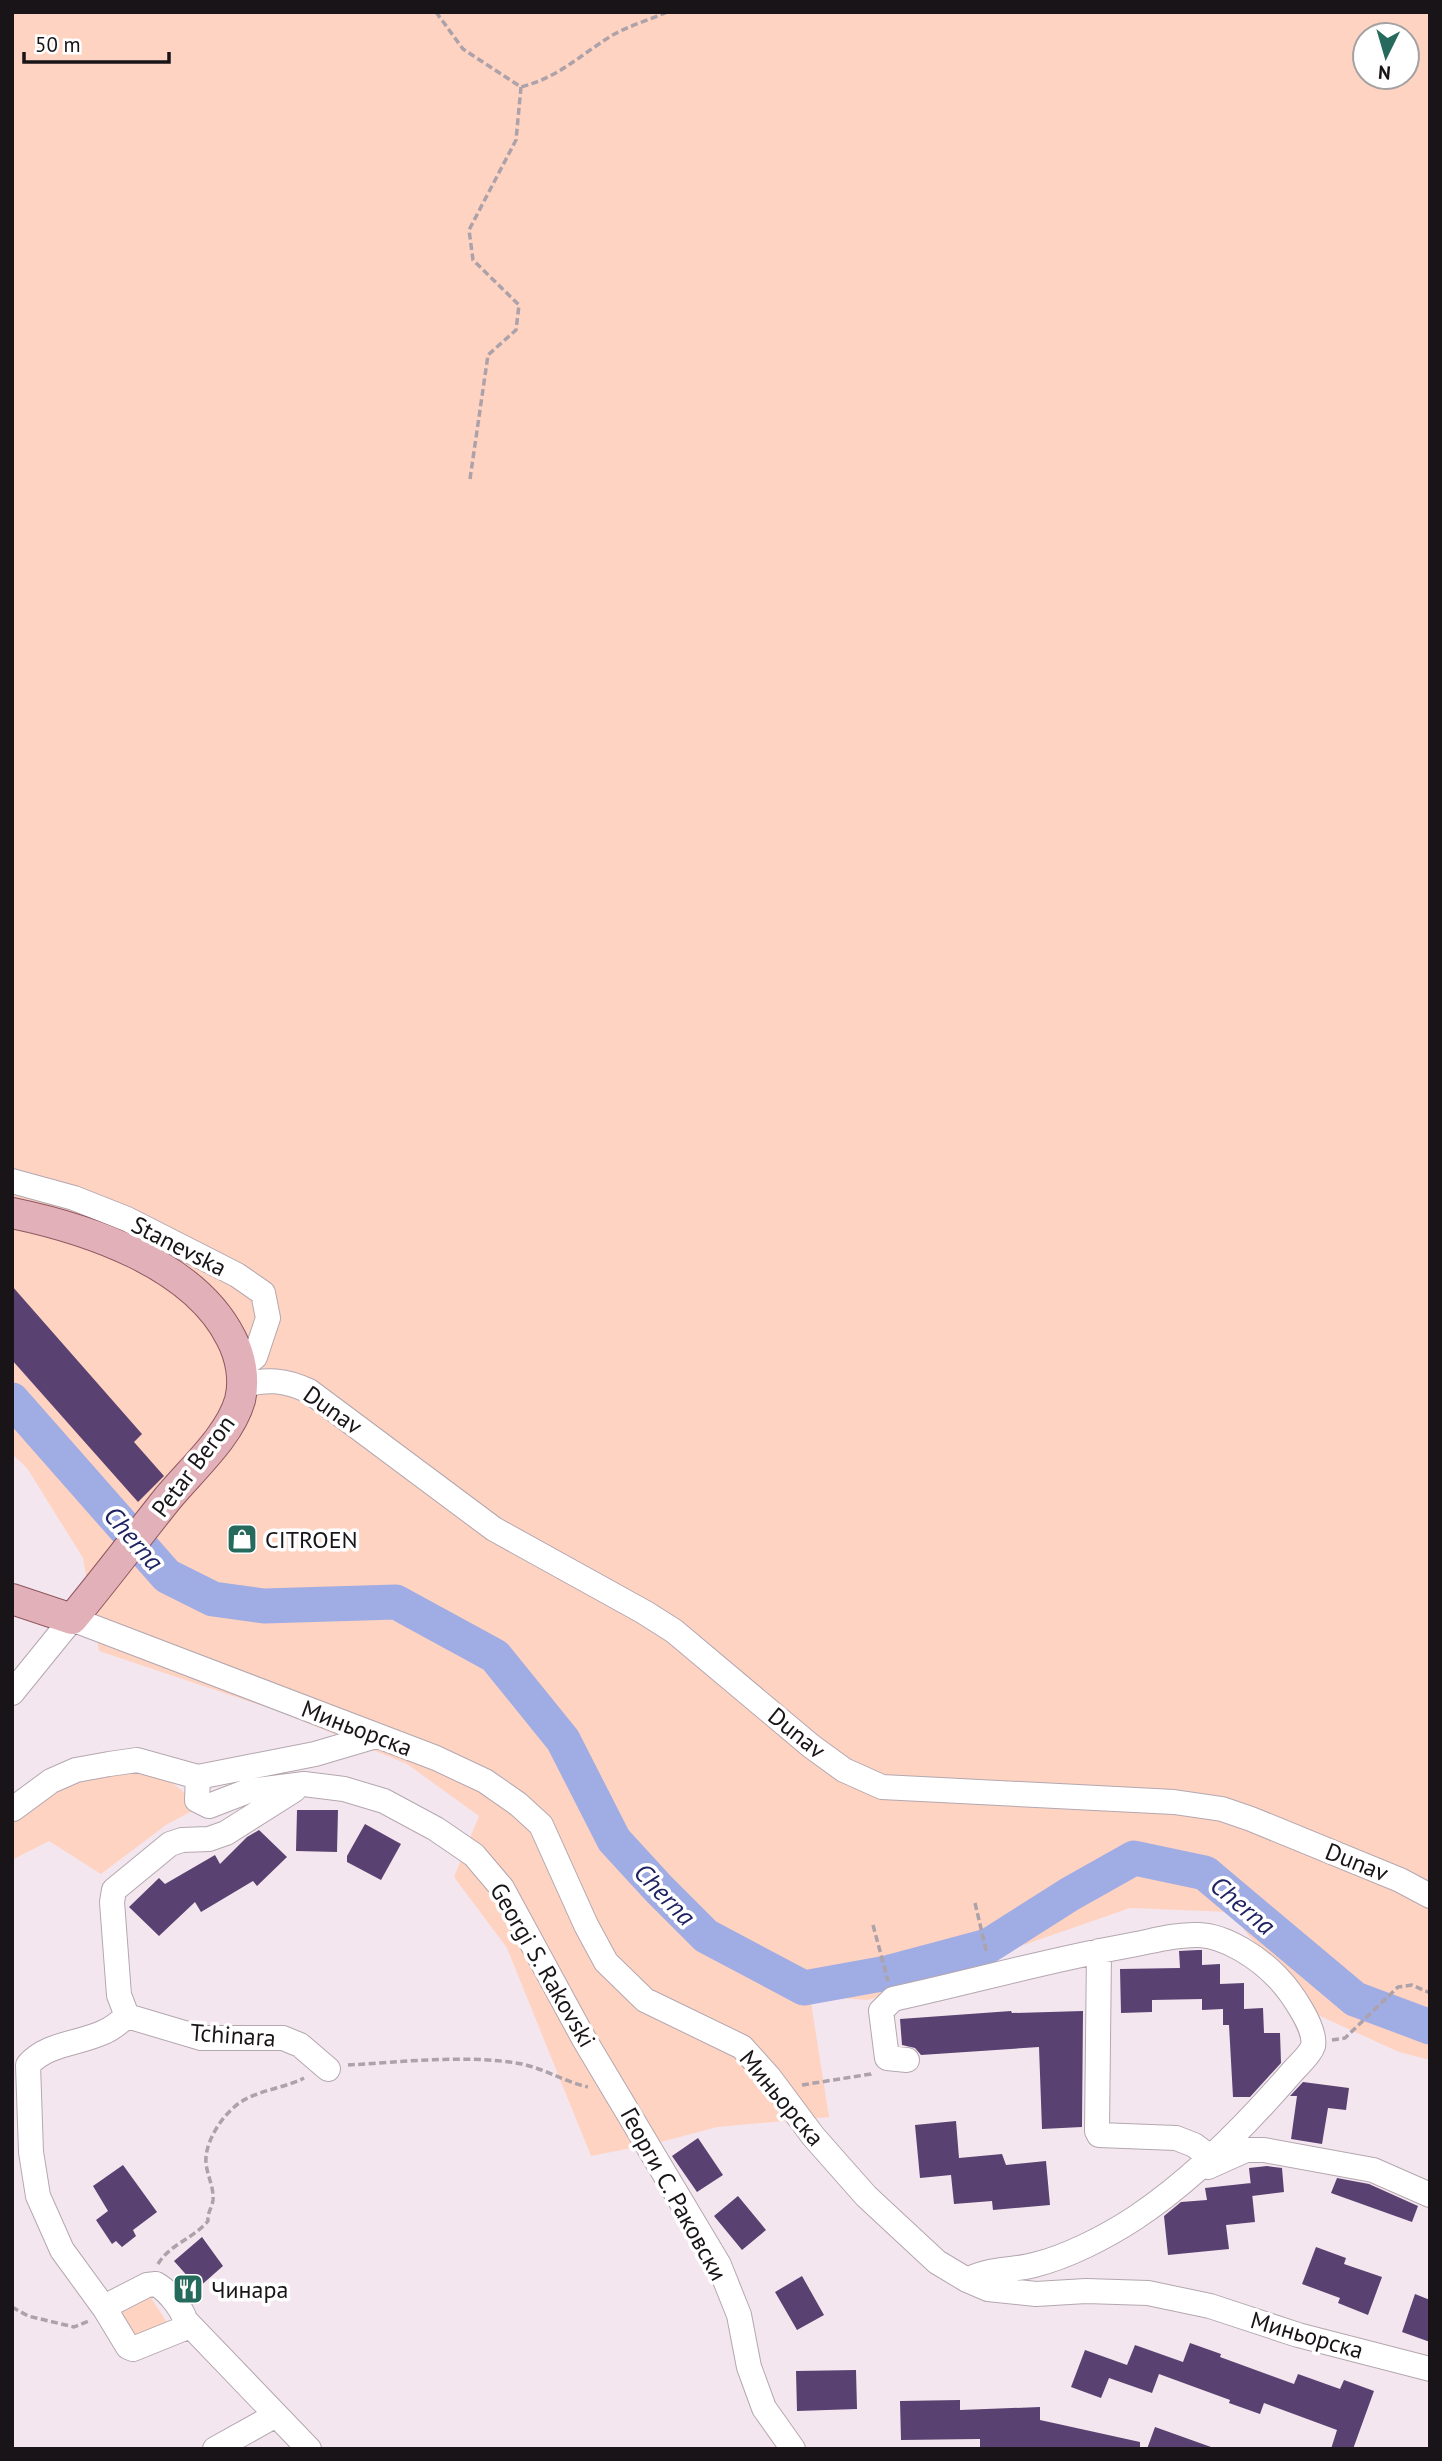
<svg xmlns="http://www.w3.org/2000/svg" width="1442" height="2461" font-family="'PT Sans',sans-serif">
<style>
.green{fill:#fed3c1;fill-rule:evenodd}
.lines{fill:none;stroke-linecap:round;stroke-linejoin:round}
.river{stroke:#a0ace4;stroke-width:35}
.building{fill:#594171}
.minor-casing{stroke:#b4a7af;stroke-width:26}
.major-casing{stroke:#8f5760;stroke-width:32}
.path{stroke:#ada2a9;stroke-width:3.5;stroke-dasharray:7 3.5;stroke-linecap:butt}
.minor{stroke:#fff;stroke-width:24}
.major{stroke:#e2b0b8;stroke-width:30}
.labels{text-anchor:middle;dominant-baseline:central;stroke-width:7;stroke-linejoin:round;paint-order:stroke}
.street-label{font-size:24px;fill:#181417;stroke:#fff}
.poi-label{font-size:24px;fill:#181417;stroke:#fff;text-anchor:start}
.water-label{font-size:26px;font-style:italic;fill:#1f2363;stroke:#fff}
</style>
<rect width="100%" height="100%" fill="#f4e6ef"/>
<path class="green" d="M12 12H1430V2060L1399 2052 1309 2011 1230 1912 1130 1908 1018 1947 948 1975 868 2000 810 1996 829 2117 717 2127 657 2143 591 2156 507 1948 454 1877 479 1816 407 1764 278 1711 99 1651 83 1558 27 1468 12 1454ZM1365 35H1407V77H1365Z
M141 1769 170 1781 201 1806 166 1825 101 1874 49 1841 12 1860V1804L42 1782Z
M149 2295 170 2327 129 2342 111 2310Z"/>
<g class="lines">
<path class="river" d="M12 1400 167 1576 213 1599 264 1606 396 1602 495 1656 563 1740 614 1840 659 1889 706 1936 804 1988 887 1973 988 1946 1070 1894 1134 1858 1205 1873 1355 1999 1430 2027"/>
</g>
<path class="building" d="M12 1286 142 1434 134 1442 164 1476 138 1502 12 1360Z
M297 1810H338L337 1852 296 1851Z
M365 1824 401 1844 381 1880 347 1862V1856Z
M259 1830 287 1857 257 1886 253 1881 201 1912 195 1902 159 1936 129 1907 159 1878 165 1884 215 1855 220 1864 247 1837Z
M1198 1950H1202V1965L1220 1964V1984L1244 1983V2009L1263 2008 1264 2033H1280L1281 2063 1250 2097H1233L1229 2025H1223V2009L1202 2010V1999L1152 2000V2012L1121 2013 1120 1969 1180 1968 1179 1951Z
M1011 2011 1012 2013 1083 2011 1082 2127 1042 2129 1039 2047 921 2055 915 2048 902 2045 900 2019Z
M1303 2082 1349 2088 1346 2110 1328 2108 1322 2144 1291 2139 1297 2096H1290Z
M956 2121 959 2158 1002 2154 1006 2165 1046 2161 1050 2205 993 2210 992 2201 954 2204 951 2175 920 2178 915 2125Z
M698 2138 723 2175 697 2192 672 2156Z
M123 2165 157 2212 133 2230 136 2236 122 2247 116 2241 112 2244 96 2220 108 2211 93 2186Z
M1267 2166 1282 2168 1284 2192 1252 2196 1249 2168Z
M1337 2178 1369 2184 1418 2206 1412 2222 1331 2193Z
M1251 2183 1255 2222 1226 2225 1229 2249 1168 2255 1164 2216 1181 2202 1207 2200 1205 2188Z
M738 2196 766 2230 742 2250 714 2216Z
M202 2237 223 2266 198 2288 174 2261Z
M1316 2247 1346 2258 1344 2264 1382 2277 1368 2315 1338 2303 1340 2298 1302 2284Z
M802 2276 824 2315 797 2330 775 2292Z
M1415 2294 1430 2300V2342L1402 2332Z
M1190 2343 1221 2354 1220 2357 1294 2384 1298 2374 1340 2389 1344 2380 1374 2391 1353 2449H1331L1337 2430 1264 2403 1260 2414 1229 2403 1230 2400 1159 2374 1152 2393 1109 2378 1101 2398 1071 2387 1085 2350 1127 2365 1135 2345 1183 2362Z
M856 2370 857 2409 797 2411 796 2371Z
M960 2400V2410L1040 2407V2420L1140 2442V2449H1059L1060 2447 980 2448V2439L901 2440 900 2401Z
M1155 2427 1211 2447 1210 2449H1147Z"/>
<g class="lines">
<g class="minor-casing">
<path id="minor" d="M12 1181 74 1198 127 1219 237 1275 263 1293 268 1318 255 1357 241 1367
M241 1386C266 1378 286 1380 309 1391L494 1529 644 1612 674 1631 811 1746 844 1770 882 1787 1174 1802 1222 1809 1251 1819 1400 1880 1430 1896
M12 1693 72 1619 436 1758 485 1781 518 1804 541 1825 586 1925 606 1962 645 2000 742 2047 769 2077 813 2136 866 2196 937 2262 967 2280 988 2289 1036 2294 1086 2291 1148 2293 1210 2306 1298 2335 1430 2369
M198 1777 315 1754 376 1736
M13 1809 51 1781 76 1770 109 1764 137 1760 198 1777 197 1800 209 1806 248 1791 304 1784 344 1789 384 1801 436 1829 474 1855 502 1888 584 2039 719 2265 739 2315 749 2367 764 2408 793 2449
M1099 1951 1097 2131 1099 2135 1176 2138 1194 2145 1209 2156
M127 2016 119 1995 112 1902 114 1890 170 1844 182 1840 209 1839 226 1833 294 1790
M127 2016 201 2038H283L300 2045 328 2069
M907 2060 887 2058 881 2011 893 1999C971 1982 1048 1960 1126 1946 1150 1942 1174 1934 1199 1935 1226 1936 1259 1958 1277 1977 1289 1989 1317 2028 1313 2046 1310 2055 1299 2064 1293 2071 1249 2122 1191 2181 1135 2218 1106 2237 1067 2257 1034 2265 1011 2271 989 2268 967 2280
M1208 2167 1246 2150H1264L1373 2170 1430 2195
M156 2284C167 2290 189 2314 185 2328L133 2349 128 2347 105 2309 108 2305 147 2285Z
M105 2309 62 2250 38 2196 31 2152 28 2065C47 2043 79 2044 104 2032 112 2029 120 2022 127 2016
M187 2322 309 2449
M215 2449 276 2415"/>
</g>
<g class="major-casing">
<path id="major" d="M12 1213C89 1229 194 1264 231 1338 241 1357 245 1380 240 1400 230 1436 191 1470 168 1498 136 1538 105 1579 72 1619L12 1599"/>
</g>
<path class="path" d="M436 12 463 49 521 87C559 77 579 56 611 36 628 26 649 20 667 12
M470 479 488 355 516 330 519 305 473 260 469 230 516 140 521 87
M975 1903 987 1954
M873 1925 888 1981
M1332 2040 1345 2038 1398 1987 1412 1985 1430 1993
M348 2065C403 2062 467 2054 522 2064 545 2069 565 2082 588 2087
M802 2085 871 2074 873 2072
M158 2264C169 2245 194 2238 208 2221 207 2213 212 2208 213 2200 214 2187 207 2175 206 2163 204 2140 227 2107 248 2098 266 2089 287 2087 304 2078
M12 2307 28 2316 74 2327 89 2321"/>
<use href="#minor" class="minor"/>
<use href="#major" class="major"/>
</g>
<defs>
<g id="shop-square" transform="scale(1.575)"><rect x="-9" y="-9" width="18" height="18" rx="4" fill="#256a5d" stroke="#fff"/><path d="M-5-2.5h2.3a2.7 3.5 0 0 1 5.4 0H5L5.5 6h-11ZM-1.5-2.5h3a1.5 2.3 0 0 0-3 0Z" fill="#fff"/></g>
<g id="restaurant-square" transform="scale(1.575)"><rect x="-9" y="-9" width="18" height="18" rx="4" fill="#256a5d" stroke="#fff"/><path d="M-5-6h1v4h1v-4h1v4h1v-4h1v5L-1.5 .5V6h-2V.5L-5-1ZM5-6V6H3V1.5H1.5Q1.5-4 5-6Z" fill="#fff"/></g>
</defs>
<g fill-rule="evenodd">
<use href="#shop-square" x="242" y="1539"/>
<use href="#restaurant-square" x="188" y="2289"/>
</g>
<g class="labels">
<g class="street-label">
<text transform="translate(179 1246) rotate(27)">Stanevska</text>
<text transform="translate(333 1410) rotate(35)">Dunav</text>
<text transform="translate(193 1466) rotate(-53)">Petar Beron</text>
<text transform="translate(357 1728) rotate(21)">Миньорска</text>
<text transform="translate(797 1733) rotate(39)">Dunav</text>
<text transform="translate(1357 1862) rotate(22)">Dunav</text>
<text transform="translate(543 1965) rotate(60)">Georgi S. Rakovski</text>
<text transform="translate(233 2035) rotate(4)">Tchinara</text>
<text transform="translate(782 2098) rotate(50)">Миньорска</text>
<text transform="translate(674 2194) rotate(61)">Георги С. Раковски</text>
<text transform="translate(1307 2335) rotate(16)">Миньорска</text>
</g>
<g class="poi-label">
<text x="265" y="1539">CITROEN</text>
<text x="211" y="2289">Чинара</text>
</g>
<g class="water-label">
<text transform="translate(134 1538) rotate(49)">Cherna</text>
<text transform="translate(665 1894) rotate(46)">Cherna</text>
<text transform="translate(1243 1905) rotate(40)">Cherna</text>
</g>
</g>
<rect width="1442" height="2461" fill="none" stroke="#181417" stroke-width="28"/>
<g transform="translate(1386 56) rotate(185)"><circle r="33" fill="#ffffff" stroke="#a3a1a2" stroke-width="2"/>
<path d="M0-5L12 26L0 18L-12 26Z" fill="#256a5d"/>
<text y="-10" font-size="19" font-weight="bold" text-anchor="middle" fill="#181417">N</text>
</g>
<path d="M24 52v10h145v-10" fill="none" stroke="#181417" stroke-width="3.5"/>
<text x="35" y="52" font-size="21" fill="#181417" stroke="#ffffff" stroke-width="5" paint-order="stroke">50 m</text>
</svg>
